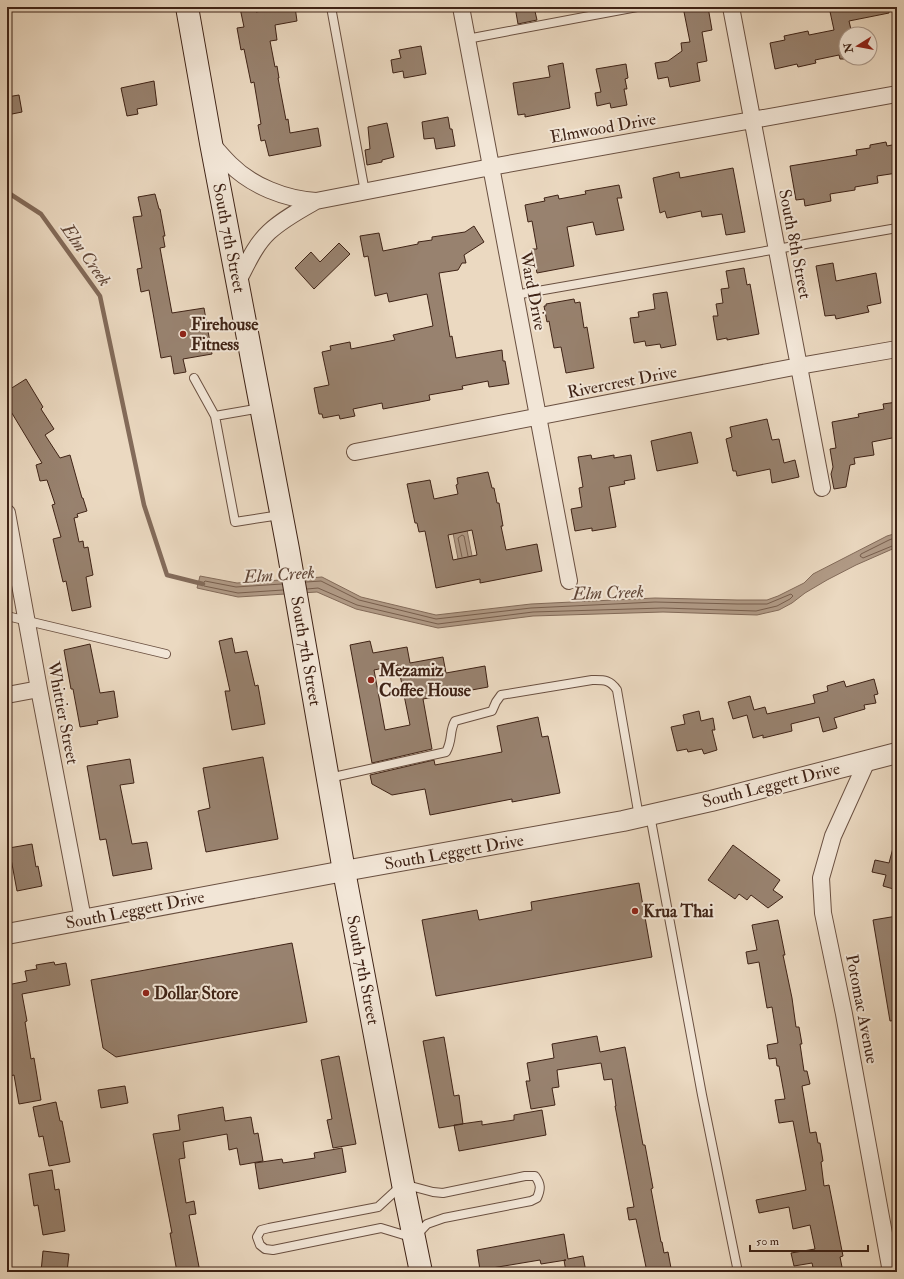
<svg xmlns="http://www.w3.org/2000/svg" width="904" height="1279" font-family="'IM FELL Double Pica',serif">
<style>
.water{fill:#b19b87;stroke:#836b5a}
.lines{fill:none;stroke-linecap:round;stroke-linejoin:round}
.shore{stroke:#785f4e;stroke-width:1}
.stream{stroke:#836b5a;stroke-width:4.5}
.building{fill:#98826f;stroke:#3f2316;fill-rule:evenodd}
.service-casing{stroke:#6a5041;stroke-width:10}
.minor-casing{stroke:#6a5041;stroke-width:18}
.tertiary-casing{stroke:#6a5041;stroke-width:22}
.secondary-casing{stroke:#3f2316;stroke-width:24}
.service{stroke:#f2e6d7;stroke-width:8}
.minor{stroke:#f2e6d7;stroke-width:16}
.tertiary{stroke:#f2e6d7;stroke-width:20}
.secondary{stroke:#f2e6d7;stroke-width:22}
.poi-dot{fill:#8f2418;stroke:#f2e6d7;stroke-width:1.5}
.labels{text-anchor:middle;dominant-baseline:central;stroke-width:4;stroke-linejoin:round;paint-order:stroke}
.street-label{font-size:17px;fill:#3f2316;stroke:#f2e6d7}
.poi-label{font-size:17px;font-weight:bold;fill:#3f2316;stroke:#f2e6d7;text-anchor:start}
.water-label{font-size:18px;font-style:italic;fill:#614738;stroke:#f2e6d7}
</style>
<rect width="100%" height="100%" fill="#ebd9c1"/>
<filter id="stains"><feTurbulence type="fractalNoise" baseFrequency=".005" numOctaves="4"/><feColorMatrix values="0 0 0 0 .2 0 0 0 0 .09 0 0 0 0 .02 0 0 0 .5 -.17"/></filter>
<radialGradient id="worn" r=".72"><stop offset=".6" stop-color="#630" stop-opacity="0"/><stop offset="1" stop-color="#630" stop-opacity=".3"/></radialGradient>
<path class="water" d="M467 530 473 561 459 564 453 533Z
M897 533V547L856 565 827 580 805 593 792 603 779 610 757 615 663 612 533 616 438 628 356 609 317 592 238 597 197 588 200 576 237 583 322 577 361 597 436 615 531 604 655 598 737 600H767L778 596 804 583 813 574 887 536Z"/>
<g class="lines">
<path class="shore" d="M897 537 889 540 861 554 860 556 863 558 897 544
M462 557 458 538 462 535 464 536 468 556
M306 582 321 581 359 600 436 619 531 608 655 602 737 604H767L791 594 793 596 790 599 777 606 756 611 663 608 533 612 438 624 357 605 318 588 307 589
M282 584 236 587 205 581 202 584 204 586 238 593 283 590"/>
<path class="stream" d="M7 192 41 214 100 296 144 505 167 575 203 584"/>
</g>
<path class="building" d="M248 7H256V12L284 7H295L297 21 275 25 277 40 270 41 275 67 277 66 279 78H278L286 120 288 119 290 133 318 128 321 146 269 156 265 140 261 141 258 125 261 124 254 82 251 83 244 49 241 50 237 28 244 27 240 8Z
M515 7H534L537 20 518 24Z
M683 7H708L712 30 702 32 707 61 697 63 700 81 670 87 668 77 658 79 655 63 668 61 682 51 681 43 690 42Z
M829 7H889V13L849 21 852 34H846V59H840L839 55 815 60 816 63 798 67 797 64 775 69 770 43 785 40 784 36 808 31 809 35 834 30Z
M421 46 426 74 404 78 403 71 393 73 391 60 401 58 399 50Z
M563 63 570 108 525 117V114L518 115 513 83 550 77 548 66Z
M626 64 628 78 625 79 627 89H624L627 105 611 108 610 103 597 106 595 93 601 92 596 69Z
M154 81 157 105 137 109 138 114 127 116 121 88Z
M19 95 22 112 7 115V97Z
M448 117 450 129H452L455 146 436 149 434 138 424 139 422 122Z
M387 123 394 157 382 160V162L367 165 365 150 370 149 368 127Z
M886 142 887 146 897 144V173L877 176 878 183 855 187V190L830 194 831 201 805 206 804 199 796 200 790 166 857 155 856 150 870 148V145Z
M733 168 745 232 726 235 722 214 702 217 701 211 667 218 665 211 660 213 653 178 679 172 680 178Z
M619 185 622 198H617L624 230 596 235 593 222 567 227 574 266 537 273 532 249H537L532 221 528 222 525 205 545 201 544 198 558 195 559 199 586 194 585 191Z
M155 194 159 209H160L165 236H163L165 247 160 248 172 313 204 308 212 354 183 359 186 372 174 374 171 356 161 358 149 290 141 292 137 269 142 268 133 217 142 216 138 197Z
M474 226 484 242 464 255 466 263H462L458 270 439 273 450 337 452 336 456 358 502 350 503 361H505L509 384 489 387 488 381 462 386 463 389 429 395 430 400 383 409 382 403 353 409 355 416 340 419 339 415 323 418 322 414H319L314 388 329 385 322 352 331 350 330 346 350 342 351 349 395 340 393 335 433 326 427 294 389 302 387 293 375 296 368 256 364 257 360 236 379 233 383 251 418 244V242L432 240V237L465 232Z
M339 243 350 254 314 289 295 268 311 252 320 262Z
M833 263 836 281 876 273 881 303 867 306 869 312 836 319 835 315 825 316 816 266Z
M744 268 747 285 750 284 759 334 727 340V338L717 340 713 316H718L716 304 723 303 721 289 729 288 726 271Z
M667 292 676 345 661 348 660 344 646 346 645 341 634 343 630 318 639 317 638 312 655 309 653 294Z
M574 299 575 303 580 302 584 328 587 327 594 368 566 373 561 347 554 348 549 321 547 322 544 306H546V304Z
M26 379 43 407 41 409 54 429 45 435 60 458 70 455 82 498H83L87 511 77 514 78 517 74 518 79 542 83 541 84 548 88 547 93 575 86 577 91 607 72 611 66 581 63 582 53 539 61 537 52 505 55 504 47 480 40 481 36 465 42 463 7 405V391Z
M897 402V437L872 442 874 455 854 458 855 464 850 465 846 487 834 489 831 474 833 467 830 449 836 448 832 422 859 417 858 414 884 409 883 404Z
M767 419 772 440 779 439 784 463 795 460 799 477 772 483 770 469 737 476 736 471H733L726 439 732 437 730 427Z
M691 432 698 463 657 471 651 441Z
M591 455 592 459 614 455V458L631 455 635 479 624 481 625 484 609 487 616 527 592 531V528L575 531 571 509 582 507 579 488 583 487 578 457Z
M488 472 492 488H494L497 503H499L503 526H501L506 550 537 544 542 571 480 583V579L436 588 425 531 419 532 417 523H415L407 484 430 480 434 499 458 494 456 485 458 484 457 478ZM472 530 477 555 453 560 448 535Z
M232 638 235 653 247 651 255 686 258 685 265 724 232 730 225 691H230L219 641Z
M370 641 373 653 407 647 410 663 443 657 446 673 485 666 488 687 423 699 432 749 372 763 350 645ZM398 665 410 725 385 730 374 670Z
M90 644 100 693 114 691 118 717 97 721 98 724 80 727 73 689H71L64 650Z
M874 679 878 694 874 695 876 703 864 705 865 709 834 718 837 728 823 732 819 717 791 724 792 731 763 738V735L753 738 747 715 733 719 728 702 750 696 754 710 765 707 767 714 815 703 813 695 828 691 827 686 844 681 846 687Z
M699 711 701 721 713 718 715 730H712L717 750 704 754 702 749 688 752 687 749 677 751 671 727 685 724 683 715Z
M538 717 542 737 548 736 560 793 512 802V799L430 815 425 789 392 795 372 784 370 775 434 760 435 765 502 752 497 726Z
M263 757 278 839 206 852 198 811 210 808 203 768Z
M130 759 134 783 120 785 132 844 147 842 152 869 113 876 106 839 100 840 87 766Z
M32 844 36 867 38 866 42 886 17 891 9 848Z
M733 845 780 880 773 890 783 897 768 908 751 895 747 900 739 894 735 899 708 880Z
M893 848 897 849V890L883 886 886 875 872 872 875 860 889 863Z
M639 883 652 957 436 996 422 920 477 910 479 920 532 910 531 902Z
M897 916V1020L890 1021 873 920Z
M778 920 785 955H783L792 998 796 1027H799L802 1044H800L804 1071H807L810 1084 802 1086 810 1133 816 1132 818 1143H820L823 1161 821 1162 824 1186 829 1185 843 1256 840 1257 843 1272H814L812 1263 794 1266 791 1253 815 1249 810 1225 793 1229 789 1207 759 1213 756 1200 806 1190 793 1121 779 1123 775 1100 785 1099 779 1066H777L776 1058 769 1059 767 1045 778 1043 772 1007 767 1008 759 962 748 964 746 952 757 950 752 925Z
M292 943 307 1022 116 1057 103 1048 91 980Z
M54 962 55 965 66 963 70 985 22 994 27 1021 25 1022 31 1059 34 1058 41 1100 19 1104 14 1075 10 1076 7 1060V985L27 981 25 971 37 969 36 965Z
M597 1036 600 1052 625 1047 643 1145H645L653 1188 651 1189 661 1242H662L664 1253 668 1252 671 1268 666 1269 667 1272H647L636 1219 629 1220 627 1208 634 1207 615 1106H616L612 1079 604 1080 601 1063 557 1070 559 1087 552 1088 555 1105 531 1109 526 1081H530L527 1063 554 1058 552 1044Z
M444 1037 454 1096 459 1095 463 1124 439 1128 423 1041Z
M339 1056 356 1144 333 1148 327 1120 332 1119 321 1060Z
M125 1086 128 1103 101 1108 98 1090Z
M56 1102 60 1121H62L70 1162 49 1166 43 1136 39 1137 33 1107Z
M223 1107 225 1121 251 1117 254 1134 258 1133 263 1161 240 1165 237 1148 229 1150 227 1134 183 1142 185 1158 179 1159 186 1203 194 1201 196 1214 189 1215 200 1272H177L170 1233H172L153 1134 180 1130 178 1115Z
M542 1110 546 1135 459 1151 454 1125 482 1121V1125L514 1120V1115Z
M342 1148 346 1172 259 1189 255 1163 282 1159 283 1163 315 1158 314 1153Z
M52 1170 55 1190 59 1189 65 1231 43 1235 38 1205 34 1206 29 1174Z
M564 1234 568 1259 583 1256 586 1272H566L564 1260H566L541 1264 540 1260 480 1270 477 1250Z
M43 1251 69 1254 67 1272H41Z"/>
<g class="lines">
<g class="service-casing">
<path id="service" d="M331 7 365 192
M467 39 637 7
M515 295 897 228
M194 378 215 416
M261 408 215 416 235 522 280 515
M7 616 166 654
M329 778 446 752C453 740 449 731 455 721L492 711 496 702 501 695 592 680C603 680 610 679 617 690L639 817
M650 815 702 1095 738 1272
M525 1176H535C541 1184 541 1189 537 1198L531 1201 444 1218 427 1224 414 1238 381 1228 273 1250 265 1249 260 1245 257 1237 261 1230 269 1228 378 1207 403 1184 433 1192 443 1193Z"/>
</g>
<g class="minor-casing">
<path id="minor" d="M461 7 569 581
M731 7 822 488
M211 143C217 150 223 157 230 164 252 186 285 199 316 201L491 167 897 94
M238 281C247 264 255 245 269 232 283 219 300 210 316 201
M355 452 799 366 897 349
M7 513 39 689 83 919
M7 695 39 689
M867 761 833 836 821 878 823 913 844 1014 891 1272"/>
</g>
<g class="tertiary-casing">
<path id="tertiary" d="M7 934 344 871 623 821 711 801 897 753"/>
</g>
<g class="secondary-casing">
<path id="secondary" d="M187 7 211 143 288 549 344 871 403 1184 421 1272"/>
</g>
<use href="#service" class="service"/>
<use href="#minor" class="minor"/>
<use href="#tertiary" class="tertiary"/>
<use href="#secondary" class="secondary"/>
</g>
<g class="poi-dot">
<circle cx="183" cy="334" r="4"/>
<circle cx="371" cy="680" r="4"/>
<circle cx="635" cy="911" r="4"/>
<circle cx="146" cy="993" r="4"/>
</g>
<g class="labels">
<g class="street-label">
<text transform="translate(603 128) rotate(-10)">Elmwood Drive</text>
<text transform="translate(229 238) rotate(79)">South 7th Street</text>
<text transform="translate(795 244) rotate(79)">South 8th Street</text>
<text transform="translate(533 291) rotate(79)">Ward Drive</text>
<text transform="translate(622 382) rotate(-11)">Rivercrest Drive</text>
<text transform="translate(306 651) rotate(80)">South 7th Street</text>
<text transform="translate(63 713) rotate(79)">Whittier Street</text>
<text transform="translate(771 785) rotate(-14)">South Leggett Drive</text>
<text transform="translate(454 852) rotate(-10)">South Leggett Drive</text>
<text transform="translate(135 910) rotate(-11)">South Leggett Drive</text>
<text transform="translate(363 970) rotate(79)">South 7th Street</text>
<text transform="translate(862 1009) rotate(79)">Potomac Avenue</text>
</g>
<g class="poi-label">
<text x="191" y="324">Firehouse<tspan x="191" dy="20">Fitness</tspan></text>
<text x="379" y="670">Mezamiz<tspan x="379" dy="20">Coffee House</tspan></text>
<text x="643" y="911">Krua Thai</text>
<text x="154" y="993">Dollar Store</text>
</g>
<g class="water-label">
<text transform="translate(86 255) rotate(55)">Elm Creek</text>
<text transform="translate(279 575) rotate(-4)">Elm Creek</text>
<text transform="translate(608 593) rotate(-2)">Elm Creek</text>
</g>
</g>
<rect width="904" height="1279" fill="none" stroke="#ebd9c1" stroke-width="24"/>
<rect x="8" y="8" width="888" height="1263" fill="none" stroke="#3f2316" stroke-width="2"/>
<rect x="12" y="12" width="880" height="1255" fill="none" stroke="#3f2316"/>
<g transform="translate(858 46) rotate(259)"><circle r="19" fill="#f2e6d7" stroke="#aa988a"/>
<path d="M0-3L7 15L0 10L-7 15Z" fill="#8f2418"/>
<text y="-6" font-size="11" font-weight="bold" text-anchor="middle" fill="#3f2316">N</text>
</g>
<path d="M750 1245v6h118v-6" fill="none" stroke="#3f2316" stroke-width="2"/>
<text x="756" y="1245" font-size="12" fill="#3f2316" stroke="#f2e6d7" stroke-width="3" paint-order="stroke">50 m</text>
<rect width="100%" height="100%" filter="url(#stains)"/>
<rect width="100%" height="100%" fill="url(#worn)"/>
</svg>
